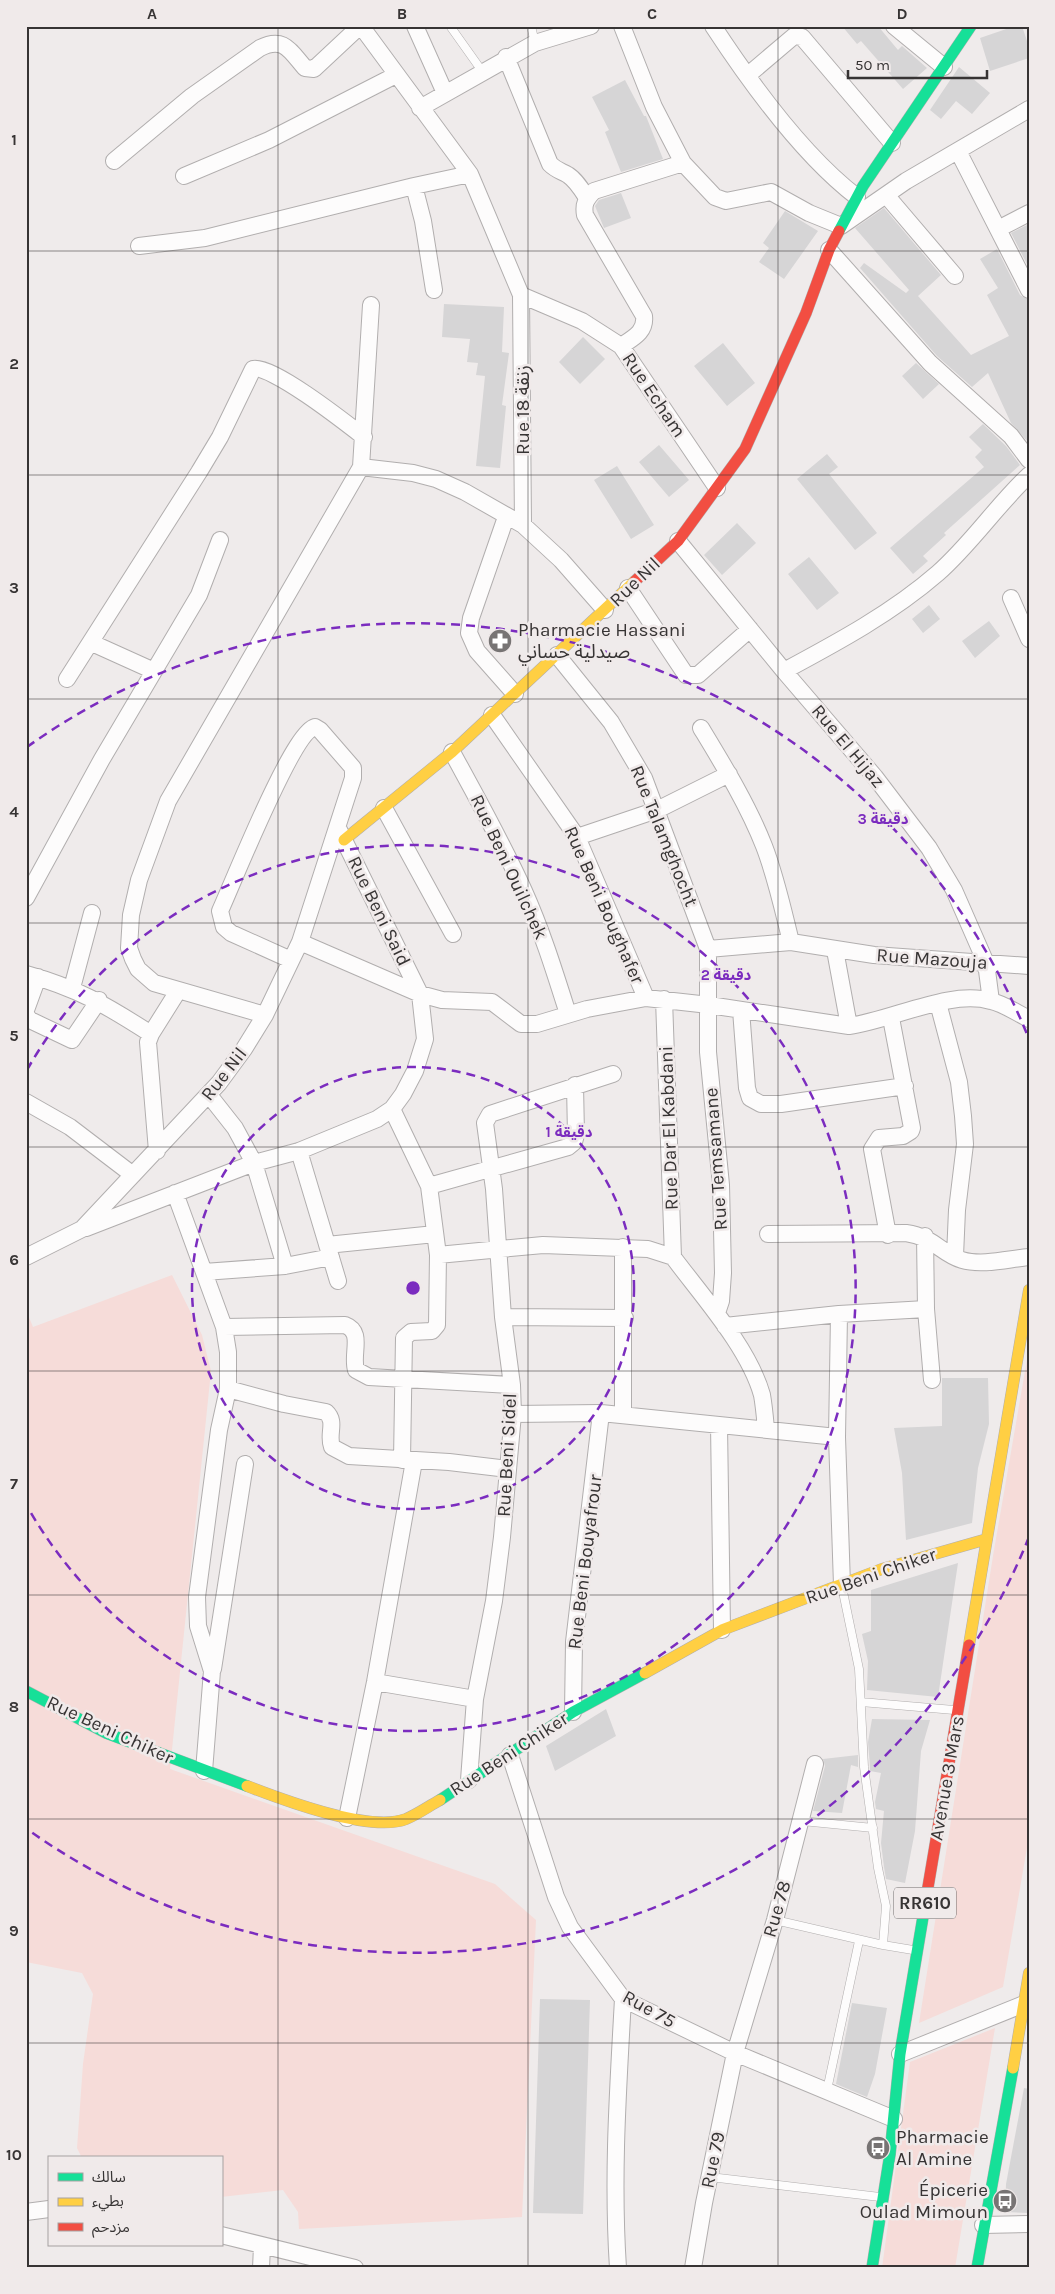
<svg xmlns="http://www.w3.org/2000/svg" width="1055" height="2294" font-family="Karla,'Noto Sans Arabic',sans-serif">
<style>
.green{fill:#f6dcd9}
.building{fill:#d6d5d6}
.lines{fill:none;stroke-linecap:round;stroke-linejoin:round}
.lane-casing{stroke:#b1aeae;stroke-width:9}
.street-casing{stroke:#b1aeae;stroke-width:18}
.fast-casing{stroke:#b1aeae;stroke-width:12}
.slow-casing{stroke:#b1aeae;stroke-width:12}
.jam-casing{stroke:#b1aeae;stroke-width:12}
.lane{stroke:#fdfcfc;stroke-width:8}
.street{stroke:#fdfcfc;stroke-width:16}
.fast{stroke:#16e098;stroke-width:11}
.slow{stroke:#ffcf43;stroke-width:11}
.jam{stroke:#f24e42;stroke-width:11}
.grid{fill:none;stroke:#373434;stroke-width:1;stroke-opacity:0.55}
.ring{fill:none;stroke:#7b2cbf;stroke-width:2.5;stroke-dasharray:9 6}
.labels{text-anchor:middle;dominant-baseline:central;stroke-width:5;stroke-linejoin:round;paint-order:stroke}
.shield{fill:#f0eaea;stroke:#6e6b6b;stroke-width:1}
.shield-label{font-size:18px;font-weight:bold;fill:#373434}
.street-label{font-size:19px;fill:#373434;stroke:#f0eaea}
.poi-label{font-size:19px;fill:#373434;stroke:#f0eaea;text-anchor:start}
.centre{fill:#7b2cbf;stroke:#f0eaea;stroke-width:2.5}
.ring-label{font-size:15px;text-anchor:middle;font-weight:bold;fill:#7b2cbf;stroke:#f0eaea;stroke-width:5;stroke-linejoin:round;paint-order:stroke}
.neatline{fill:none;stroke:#373434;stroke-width:2}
.grid-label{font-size:16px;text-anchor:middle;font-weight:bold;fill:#373434}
</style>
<rect width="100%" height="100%" fill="#efebeb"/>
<path class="green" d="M172 1275 202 1335 211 1371 170 1769 495 1884 536 1920 522 2217 299 2229 298 2212 283 2190 221 2197V2158H82L77 2148 83 2064 93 1994 82 1973 26 1962V1310L33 1327Z
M1029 1348V1836L1003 1987 919 2023 993 1556Z
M995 2028 955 2268H882L910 2062Z"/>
<path class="building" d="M842 26H878L898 50 902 46 927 68 903 89 861 41 857 44Z
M1015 26H1022L1029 47V58L990 71 980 38Z
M959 67 990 93 972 114 956 101 941 119 930 110Z
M625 80 644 116H646L663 159 621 172 605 132 609 130 592 97Z
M621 193 631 218 604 228 595 206 599 200Z
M884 208 941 275 918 296 971 355 1009 336 987 295 998 288 980 259 997 249 1020 295 1029 300V443L1011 423 988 373 972 387 937 356 860 268 864 263 906 293 909 290 855 228Z
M785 211 818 231 784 279 759 262 769 248 763 243Z
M1029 224V268L1011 233Z
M444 304 504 307 502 352 509 353 502 405 506 406 500 468 476 466 485 376 476 375 478 363 467 362 470 339 442 337Z
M583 337 605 359 580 384 559 362Z
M723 343 755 383 727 406 694 366Z
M916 363 939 384 923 399 902 376Z
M983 424 1006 446 1020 465 944 533 946 535 923 556 928 561 913 574 890 548 984 467 975 457 982 450 969 437Z
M659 445 689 480 669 497 639 462Z
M827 454 838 467 829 474 877 533 855 550 797 479Z
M617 466 654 525 631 539 594 480Z
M737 523 756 543 722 575 704 555Z
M809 557 839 593 817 610 788 574Z
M929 605 940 619 923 633 912 619Z
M989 621 1000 636 975 658 962 641Z
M942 1378H988L989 1424 978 1468 972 1523 906 1540 902 1473 894 1428 942 1426Z
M958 1563 938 1697 867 1690 868 1661 862 1634 871 1631V1590Z
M606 1709 616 1736 555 1771 546 1746Z
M872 1719 930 1720 921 1751 915 1831 905 1883 886 1879 884 1867 881 1843 884 1811 876 1809 875 1802 881 1773 870 1771V1766L868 1742Z
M858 1755V1767L851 1765 842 1813 813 1811 825 1766 823 1759Z
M540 1999 590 2000 583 2214 533 2213Z
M852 2003 887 2008 875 2074 867 2097 836 2084Z
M1024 2088 1029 2089V2213L1005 2212 1006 2184Z"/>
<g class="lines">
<g class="lane-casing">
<path id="lane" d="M450 26 482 71
M531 26 535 43
M861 1702 954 1710
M802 1821 873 1828
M775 1920 883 1945 886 1906 878 1868 864 1767 859 1669 842 1587
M883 1945 913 1950
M827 2090 859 1941
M710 2177 880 2197"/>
</g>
<g class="street-casing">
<path id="street" d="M361 26 470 174 521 295 523 525
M415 26 445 93
M622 26 654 107 683 163 715 197 726 201 771 192 809 213 841 226 906 181 1029 109
M713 26C751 84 802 155 857 197
M894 26 944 67
M506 57 550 164C556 170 561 171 568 175 576 180 582 190 587 198
M748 75 794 36 802 37 892 143
M420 108 535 43 591 26
M958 151 1029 290
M114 161 192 96 260 48C284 36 290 51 305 68L314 69 360 26
M184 176 269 140 396 75
M886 195 955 276
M998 229 1029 213
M139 246 205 238 414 186
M829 250 930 363 1011 436 1029 460
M434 290 423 221 414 186 470 174
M521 295 582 321 621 346 717 488
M621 346C633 338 646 332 644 316L585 215C583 204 586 199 594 191L683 163
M361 467 413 473 436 479 465 492 523 525 561 560 605 610
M506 517 471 618 469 633 477 651 515 694
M678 541 784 671 875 777 929 848 954 890 986 963 991 1001
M628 588 686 675H698L750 629
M1011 598 1029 639
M92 643 154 671
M557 655 611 722 644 778 708 949V1052L721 1185 723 1273 721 1301 717 1313
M784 671C838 642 892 613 938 573 971 544 997 505 1029 475
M67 679 199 472 220 437 253 369C271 364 346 423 364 437
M492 715 577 837 646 998
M701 728C724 766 748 805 764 846 776 877 783 910 791 942
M452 752C477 798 503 844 524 891 542 931 555 973 568 1014
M384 808 453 934
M577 837 657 810 729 774
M26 898 102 759 199 595 220 540
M300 942 420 994 442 1000 492 1002 521 1024H537L587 1009 646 998 709 1005 849 1026C893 1020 950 989 991 1001 1004 1004 1017 1013 1029 1019
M708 949 791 942 874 955 1029 966
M835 950 849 1026
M26 974C77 988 106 1005 151 1034
M72 988 92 913
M664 999 673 1257
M938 1003 959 1082 963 1116 965 1144 957 1210 955 1256
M26 1010 38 977
M741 1010 747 1088 750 1098 761 1104H781L905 1086
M26 1015 30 1020 72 1040 99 1000
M265 1015 154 983 138 969 133 959 129 948 131 915 139 880 168 801 361 467 371 305
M209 1095 235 1128 254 1163 285 1266
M26 1102 70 1127 133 1175
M392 1109 429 1186 438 1255 437 1325 432 1331 411 1332 404 1338 402 1460
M157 1151 148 1042 151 1034 178 991
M299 1151 338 1281
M429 1186 568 1147 574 1142 576 1135 575 1085
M175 1193 224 1327 228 1352V1389L219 1430 197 1597 198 1626 212 1671 204 1771
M86 1228 254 1163 299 1151 377 1119 392 1109 403 1094 415 1071 425 1039 420 994 339 830
M768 1234 906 1233C934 1237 940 1253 962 1260 982 1266 1008 1259 1029 1257
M888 1235 872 1149 879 1138 903 1136 911 1131 912 1128 891 1018
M925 1236 926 1309 932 1380
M327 1245 435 1234
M623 1247V1415
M438 1255 543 1245 648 1249 673 1257C702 1296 749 1348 762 1395 764 1406 765 1418 766 1429
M26 1257 82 1229 219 1083 244 1049 265 1015 300 942 353 778V768L320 730 315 727C292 733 233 883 220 911L224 927 231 933 291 960
M204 1272 285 1266 331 1257
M839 1314 837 1437 842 1585
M503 1317 625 1318
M725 1326 839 1314 926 1309
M224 1327 345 1325C364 1332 351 1354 356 1370L369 1377 512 1385
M228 1389 284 1404 326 1412C337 1422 327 1434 332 1447L349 1456 449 1462 508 1469
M513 1414 601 1413 837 1437
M719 1425 722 1630
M213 1669 245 1464
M375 1682 475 1699
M573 1712 574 1642 601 1413
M510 1755 556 1897 570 1927 623 1999 735 2053 894 2119
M469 1780 475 1699 494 1601 502 1537 513 1414 512 1385 503 1317 494 1189 485 1123 490 1114 613 1074
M347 1818 375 1682 414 1461
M900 2054 1029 2002
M26 2212 49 2209
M983 2225 1029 2224
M221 2235 355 2268
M261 2268 262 2246
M618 2268C612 2177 618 2089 623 1999
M693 2268 704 2203 735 2053 775 1920 815 1764"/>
</g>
<g class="fast-casing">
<path id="fast" d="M839 231 863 186 971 26
M26 1691 106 1733 247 1786
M440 1800 573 1712 645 1673
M872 2268 890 2154 900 2054 927 1893
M977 2268 1013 2068"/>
</g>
<g class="slow-casing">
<path id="slow" d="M344 840 452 752 635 581
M969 1645 1029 1290
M645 1673 722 1630 882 1569 987 1539
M247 1786C283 1800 370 1833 406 1819 418 1814 429 1806 440 1800
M1013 2068 1029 1973"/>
</g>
<g class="jam-casing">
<path id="jam" d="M635 581 678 541 745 449 806 313 829 250 839 231
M927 1893 969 1645"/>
</g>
<use href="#lane" class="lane"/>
<use href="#street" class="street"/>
<use href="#fast" class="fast"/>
<use href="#slow" class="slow"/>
<use href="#jam" class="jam"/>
</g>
<path class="grid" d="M278 26V2268M528 26V2268M778 26V2268M26 251H1029M26 475H1029M26 699H1029M26 923H1029M26 1147H1029M26 1371H1029M26 1595H1029M26 1819H1029M26 2043H1029"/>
<g class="ring">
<circle cx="413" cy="1288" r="221"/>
<path d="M27 1070A443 443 0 1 1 27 1506"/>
<path d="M1029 1537A664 664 0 0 1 27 1829M27 747A664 664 0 0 1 1029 1039"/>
</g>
<defs>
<g id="pharmacy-disc" transform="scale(1.25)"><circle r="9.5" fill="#777474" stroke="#f0eaea"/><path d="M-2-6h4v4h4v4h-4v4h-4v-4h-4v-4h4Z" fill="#fff"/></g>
<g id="bus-disc" transform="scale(1.25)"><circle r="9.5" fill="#777474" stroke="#f0eaea"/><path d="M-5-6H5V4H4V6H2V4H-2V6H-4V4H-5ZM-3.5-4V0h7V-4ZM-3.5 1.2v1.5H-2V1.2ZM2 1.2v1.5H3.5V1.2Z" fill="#fff"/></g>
</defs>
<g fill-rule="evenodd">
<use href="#pharmacy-disc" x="500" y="641"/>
<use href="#bus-disc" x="878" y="2148"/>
<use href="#bus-disc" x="1005" y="2201"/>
</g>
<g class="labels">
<rect class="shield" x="894" y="1887.5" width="62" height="31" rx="4"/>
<g class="shield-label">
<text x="925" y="1903">RR610</text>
</g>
<g class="street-label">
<text transform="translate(654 395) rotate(56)">Rue Echam</text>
<text transform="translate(523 410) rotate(-90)">Rue 18 زنقة</text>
<text transform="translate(635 582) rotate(-44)">Rue Nil</text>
<text transform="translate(848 746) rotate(50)">Rue El Hijaz</text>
<text transform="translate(664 836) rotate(68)">Rue Talamghocht</text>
<text transform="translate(509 867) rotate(65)">Rue Beni Ouilchek</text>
<text transform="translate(604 905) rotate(66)">Rue Beni Boughafer</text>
<text transform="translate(379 911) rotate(64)">Rue Beni Said</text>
<text transform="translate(932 959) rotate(4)">Rue Mazouja</text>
<text transform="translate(224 1074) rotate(-52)">Rue Nil</text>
<text transform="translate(669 1128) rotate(-92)">Rue Dar El Kabdani</text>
<text transform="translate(716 1159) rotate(-94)">Rue Temsamane</text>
<text transform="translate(507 1455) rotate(-87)">Rue Beni Sidel</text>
<text transform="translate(585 1562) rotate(-83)">Rue Beni Bouyafrour</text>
<text transform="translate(871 1576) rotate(-19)">Rue Beni Chiker</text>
<text transform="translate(110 1730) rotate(25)">Rue Beni Chiker</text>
<text transform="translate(509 1754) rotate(-33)">Rue Beni Chiker</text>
<text transform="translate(947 1778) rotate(-80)">Avenue 3 Mars</text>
<text transform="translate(777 1909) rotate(-74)">Rue 78</text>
<text transform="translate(649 2009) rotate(29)">Rue 75</text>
<text transform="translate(713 2160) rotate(-78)">Rue 79</text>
</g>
<g class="poi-label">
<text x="518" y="630">Pharmacie Hassani<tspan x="518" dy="22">صيدلية حساني</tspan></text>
<text x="896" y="2137">Pharmacie<tspan x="896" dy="22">Al Amine</tspan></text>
<text x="988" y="2190" text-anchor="end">Épicerie<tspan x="988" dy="22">Oulad Mimoun</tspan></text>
</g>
</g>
<circle cx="413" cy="1288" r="8" class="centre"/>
<g class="ring-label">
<text x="883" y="824">3 دقيقة</text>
<text x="726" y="980">2 دقيقة</text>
<text x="569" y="1137">1 دقيقة</text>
</g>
<rect width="1055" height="2294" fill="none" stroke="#f0eaea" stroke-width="55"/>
<rect x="48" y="2156" width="175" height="90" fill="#f0eaea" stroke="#a6a1a1"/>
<rect x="58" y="2173" width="25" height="8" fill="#16e098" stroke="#a6a1a1"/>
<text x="92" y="2182" font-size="15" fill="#373434">سالك</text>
<rect x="58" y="2198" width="25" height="8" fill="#ffcf43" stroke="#a6a1a1"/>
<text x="92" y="2206" font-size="15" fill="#373434">بطيء</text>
<rect x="58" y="2223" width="25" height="8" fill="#f24e42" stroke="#a6a1a1"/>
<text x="92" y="2232" font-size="15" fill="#373434">مزدحم</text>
<path d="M848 70v8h139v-8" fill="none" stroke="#373434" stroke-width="2.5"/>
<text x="855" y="70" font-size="15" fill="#373434" stroke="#f0eaea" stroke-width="4" paint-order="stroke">50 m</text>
<rect x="28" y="28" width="1000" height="2238" class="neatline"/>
<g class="grid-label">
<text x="152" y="19">A</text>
<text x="402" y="19">B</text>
<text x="652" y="19">C</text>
<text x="902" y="19">D</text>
<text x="14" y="145">1</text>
<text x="14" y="369">2</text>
<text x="14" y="593">3</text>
<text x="14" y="817">4</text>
<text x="14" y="1041">5</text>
<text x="14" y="1265">6</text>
<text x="14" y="1489">7</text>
<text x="14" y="1712">8</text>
<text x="14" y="1936">9</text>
<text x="14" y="2160">10</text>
</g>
</svg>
